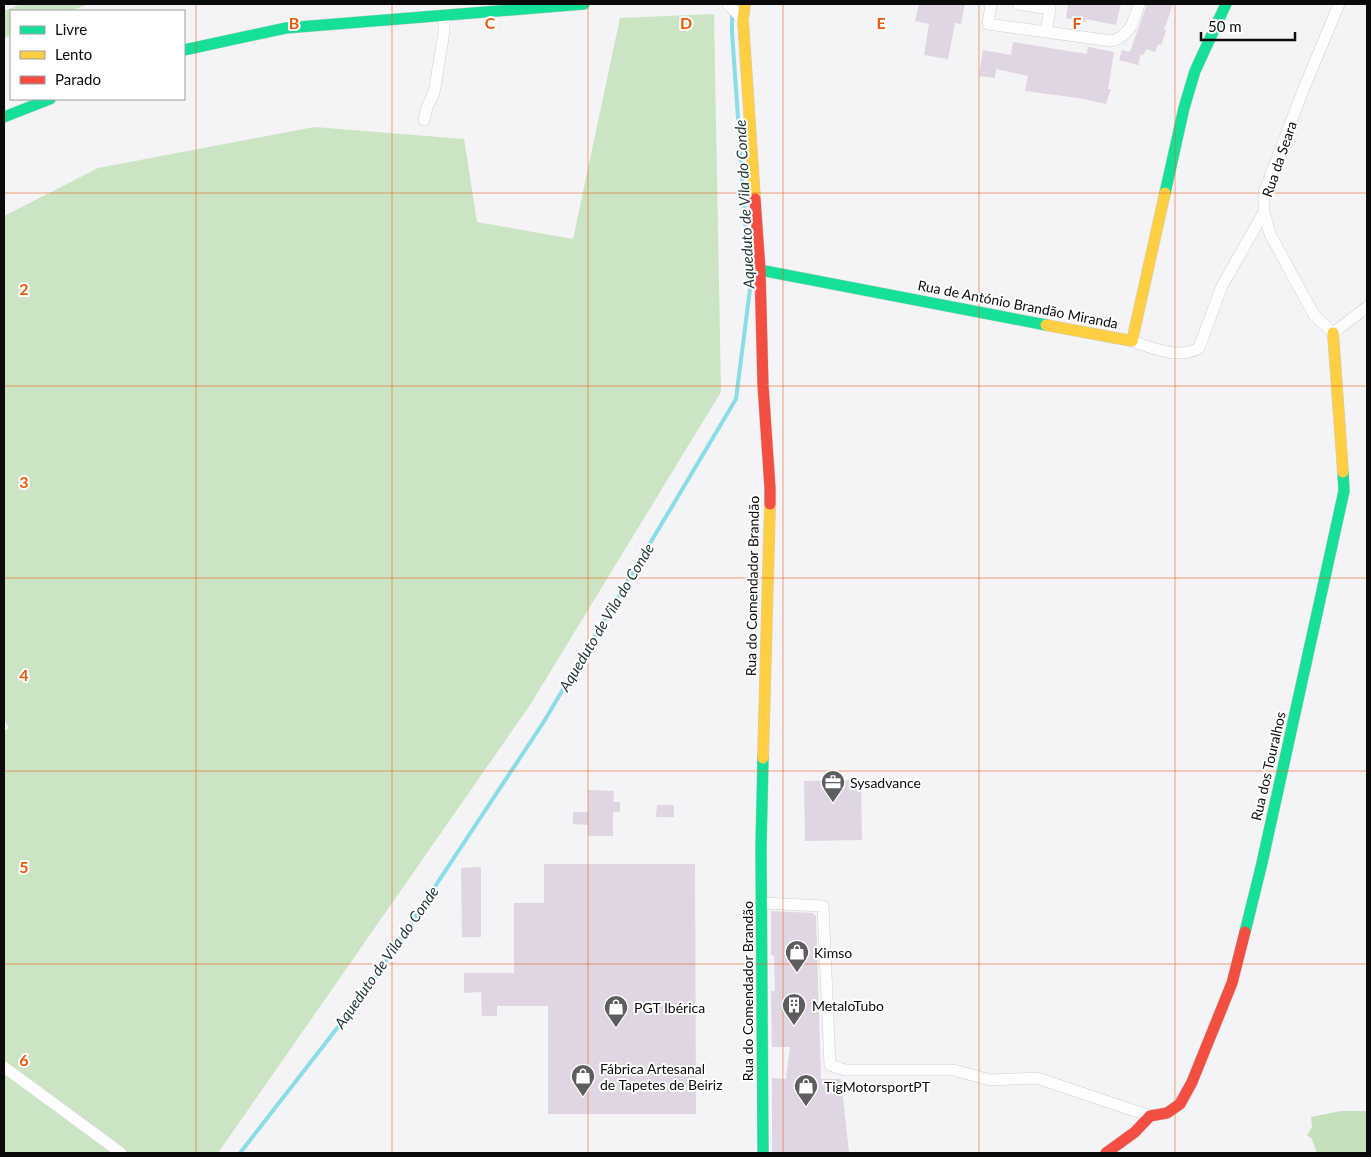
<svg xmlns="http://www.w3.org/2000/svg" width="1371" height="1157" font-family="Lato,sans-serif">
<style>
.green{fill:#cbe5c4}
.forest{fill:#c4e0bc}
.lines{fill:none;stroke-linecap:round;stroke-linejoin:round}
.stream{stroke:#8adde6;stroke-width:4}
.building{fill:#e0d5e2}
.street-casing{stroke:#cfced0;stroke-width:12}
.fast-casing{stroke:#cfced0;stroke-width:12}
.slow-casing{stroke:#cfced0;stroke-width:12}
.jam-casing{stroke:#cfced0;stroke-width:12}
.street{stroke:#fdfdfe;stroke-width:11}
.fast{stroke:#16e098;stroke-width:11}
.slow{stroke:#ffcf43;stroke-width:11}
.jam{stroke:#f24e42;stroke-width:11}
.grid{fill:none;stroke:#e8590c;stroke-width:1;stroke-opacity:0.55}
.labels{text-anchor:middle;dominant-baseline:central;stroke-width:4;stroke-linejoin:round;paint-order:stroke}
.street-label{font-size:14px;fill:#0c0b0c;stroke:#fff}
.poi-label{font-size:14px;fill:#0c0b0c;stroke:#fff;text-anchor:start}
.water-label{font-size:15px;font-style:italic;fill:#1e3436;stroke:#fff}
.grid-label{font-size:16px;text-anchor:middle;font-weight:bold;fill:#e8590c;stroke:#fff;stroke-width:4;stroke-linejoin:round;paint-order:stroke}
</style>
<rect width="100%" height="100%" fill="#f4f3f5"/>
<path class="green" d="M21 4H89L70 11H11V35L4 38V11Z
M714 14 721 392 530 705 218 1153H4V731L9 728 4 720V216L98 168 314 127 464 139 477 222 573 239 620 18Z"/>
<path class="forest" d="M1341 1111H1367V1153H1317L1312 1139 1307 1135 1312 1127 1311 1117Z"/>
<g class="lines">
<path class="stream" d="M240 1153 366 991 543 723 736 399 750 289 732 32V13"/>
</g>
<path class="building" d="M919 4H965L961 24 955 23 948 59 924 55 929 24 915 21Z
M1068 4H1121L1116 25 1086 19V22L1066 18Z
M1147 4H1173L1164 30 1166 31 1161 45 1158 44 1155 52 1146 49 1144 55 1141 54 1138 65 1119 60 1122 50 1130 52Z
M1013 42 1087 54 1088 47 1114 52 1108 89H1111L1106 104 1078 98 1025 91 1028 76 996 69 995 78 979 76 983 50 1011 55Z
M861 780 862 840 805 841 804 781Z
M588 790 614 791 613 802H620V812H613V836H588V825L573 824V812H588Z
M657 805H674V817H656Z
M544 864H695L696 1114H548V1006H497V1016H482L481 992 464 993V973H514V903H544Z
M481 867V937H462L461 868Z
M771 911 813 913 816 916 821 1079H841L849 1153H772V1078L786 1079 790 1047H772L771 991H775L774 956 771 955Z"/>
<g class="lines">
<g class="street-casing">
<path id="street" d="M728 4 743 20
M991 4 988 24 1112 41C1131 35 1134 21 1139 4
M1018 4 1050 9 1046 32
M1339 4 1302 93 1264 193V212L1270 234 1314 315 1333 333 1367 307
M424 120 427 107 434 93 444 32V15
M1132 341C1153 348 1178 360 1199 348L1222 286 1264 212
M762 903 823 906 830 1065 845 1070H954L990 1080 1037 1078 1150 1116
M4 1067 121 1153"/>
</g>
<g class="fast-casing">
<path id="fast" d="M184 50 286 28 584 4
M4 117 50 99
M1165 193 1184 108 1195 71 1226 4
M760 270 1046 325
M1245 932 1262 863 1344 491 1343 472
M763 1153 761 847 763 758"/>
</g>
<g class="slow-casing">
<path id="slow" d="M745 4 743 20 755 199
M1046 325 1132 341 1165 193
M1333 333 1343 472
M763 758 770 504"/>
</g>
<g class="jam-casing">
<path id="jam" d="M755 199 760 270 763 385 770 488V504
M1106 1153 1135 1132 1150 1116 1167 1113 1180 1104 1192 1082 1232 983 1245 932"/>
</g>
<use href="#street" class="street"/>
<use href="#fast" class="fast"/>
<use href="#slow" class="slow"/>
<use href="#jam" class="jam"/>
</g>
<path class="grid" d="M196 4V1153M392 4V1153M588 4V1153M783 4V1153M979 4V1153M1175 4V1153M4 193H1367M4 386H1367M4 578H1367M4 771H1367M4 964H1367"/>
<defs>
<g id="office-pin" transform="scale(1.25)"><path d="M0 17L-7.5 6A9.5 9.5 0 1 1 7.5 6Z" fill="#5d5c5e" stroke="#fff"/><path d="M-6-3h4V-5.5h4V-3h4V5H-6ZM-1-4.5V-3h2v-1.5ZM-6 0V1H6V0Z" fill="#fff"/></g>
<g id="shop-pin" transform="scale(1.25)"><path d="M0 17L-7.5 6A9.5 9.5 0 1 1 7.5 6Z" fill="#5d5c5e" stroke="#fff"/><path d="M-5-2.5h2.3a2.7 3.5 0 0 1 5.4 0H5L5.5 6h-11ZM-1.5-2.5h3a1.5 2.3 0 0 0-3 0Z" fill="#fff"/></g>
<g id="building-pin" transform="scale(1.25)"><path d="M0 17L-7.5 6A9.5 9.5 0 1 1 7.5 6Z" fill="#5d5c5e" stroke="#fff"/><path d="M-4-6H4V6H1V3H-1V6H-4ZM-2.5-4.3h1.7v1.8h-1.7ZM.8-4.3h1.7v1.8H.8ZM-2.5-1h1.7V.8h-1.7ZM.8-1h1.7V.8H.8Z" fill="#fff"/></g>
</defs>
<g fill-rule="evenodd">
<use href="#office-pin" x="833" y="782"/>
<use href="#shop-pin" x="797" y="952"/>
<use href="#building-pin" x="794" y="1005"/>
<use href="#shop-pin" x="616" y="1007"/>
<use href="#shop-pin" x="583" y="1076"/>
<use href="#shop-pin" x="806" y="1086"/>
</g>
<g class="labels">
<g class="street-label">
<text transform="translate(1279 159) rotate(-71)">Rua da Seara</text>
<text transform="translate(1018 304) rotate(11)">Rua de António Brandão Miranda</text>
<text transform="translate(752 586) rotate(-89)">Rua do Comendador Brandão</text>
<text transform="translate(1268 766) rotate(-77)">Rua dos Touralhos</text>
<text transform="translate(747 991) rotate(-90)">Rua do Comendador Brandão</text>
</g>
<g class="poi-label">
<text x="850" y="782">Sysadvance</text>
<text x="814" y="952">Kimso</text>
<text x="812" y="1005">MetaloTubo</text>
<text x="634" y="1007">PGT Ibérica</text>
<text x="600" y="1068">Fábrica Artesanal<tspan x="600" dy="16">de Tapetes de Beiriz</tspan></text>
<text x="824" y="1086">TigMotorsportPT</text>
</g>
<g class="water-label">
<text transform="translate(744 204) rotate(-93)">Aqueduto de Vila do Conde</text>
<text transform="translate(606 617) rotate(-59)">Aqueduto de Vila do Conde</text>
<text transform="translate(386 957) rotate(-55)">Aqueduto de Vila do Conde</text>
</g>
</g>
<g class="grid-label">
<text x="294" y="29">B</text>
<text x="490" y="29">C</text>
<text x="686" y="29">D</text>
<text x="881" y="29">E</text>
<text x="1077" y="29">F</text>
<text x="24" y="295">2</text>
<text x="24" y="488">3</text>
<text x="24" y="681">4</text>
<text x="24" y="873">5</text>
<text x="24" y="1066">6</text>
</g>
<rect width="1371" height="1157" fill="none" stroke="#0c0b0c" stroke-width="10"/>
<rect x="10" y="10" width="175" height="90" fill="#ffffff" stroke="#9e9d9e"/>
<rect x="20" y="26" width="25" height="8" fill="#16e098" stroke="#9e9d9e"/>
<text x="55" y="35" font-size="15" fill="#0c0b0c">Livre</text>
<rect x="20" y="51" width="25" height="8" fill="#ffcf43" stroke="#9e9d9e"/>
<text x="55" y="60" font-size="15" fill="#0c0b0c">Lento</text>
<rect x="20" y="76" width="25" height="8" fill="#f24e42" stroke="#9e9d9e"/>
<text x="55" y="85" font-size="15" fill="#0c0b0c">Parado</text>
<path d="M1201 32v8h94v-8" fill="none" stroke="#0c0b0c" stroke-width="2.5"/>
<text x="1208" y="32" font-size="15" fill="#0c0b0c" stroke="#ffffff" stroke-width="4" paint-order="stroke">50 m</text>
</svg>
